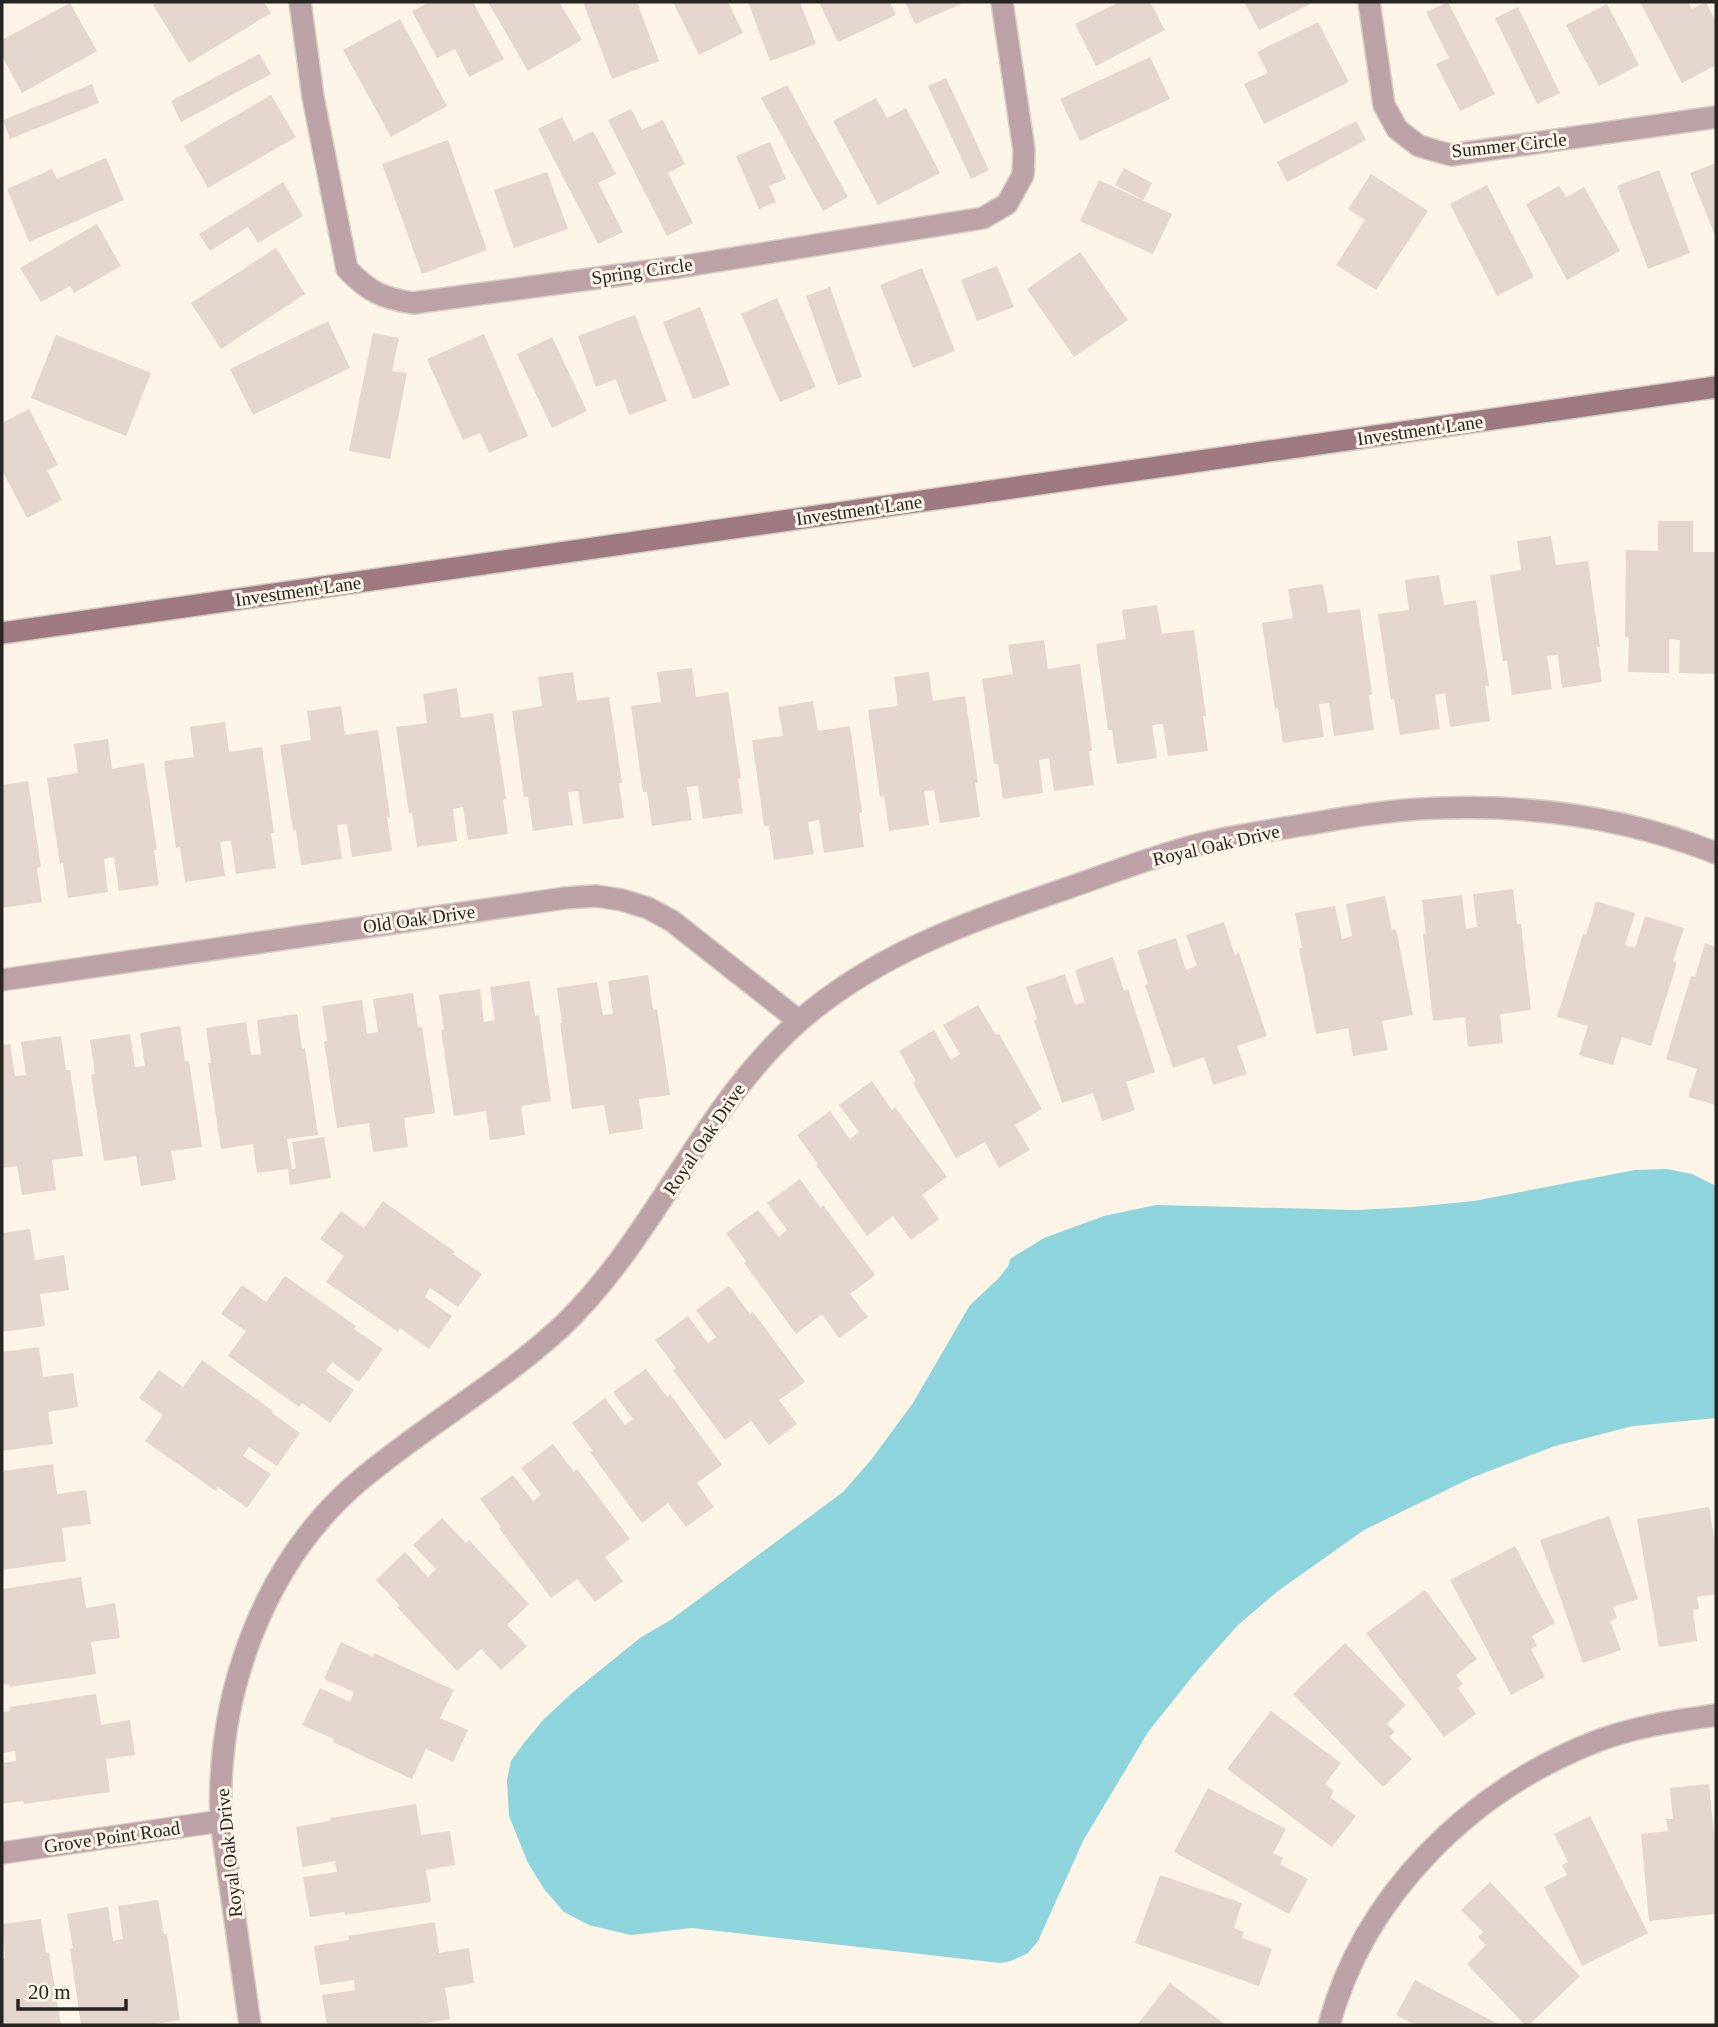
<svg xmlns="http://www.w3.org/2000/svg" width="1718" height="2027" font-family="'Times New Roman',serif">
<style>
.water{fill:#8dd4dd}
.building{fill:#e4d6ce}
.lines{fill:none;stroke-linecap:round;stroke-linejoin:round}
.street-casing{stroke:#d5cfc3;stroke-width:24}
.secondary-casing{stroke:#d5cfc3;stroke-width:24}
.street{stroke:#bca1a7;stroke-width:21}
.secondary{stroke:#9f7982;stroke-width:21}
.labels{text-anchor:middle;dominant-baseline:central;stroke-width:6;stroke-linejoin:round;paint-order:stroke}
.street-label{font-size:19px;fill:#272520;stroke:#fbf4e7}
</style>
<rect width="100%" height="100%" fill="#fbf4e7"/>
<path class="water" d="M1666 1169 1692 1174 1716 1186V1418L1633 1426 1555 1446 1471 1478 1364 1530 1278 1591 1238 1625 1196 1672 1148 1732 1083 1841 1038 1941 1028 1953 1011 1961 1000 1963 692 1928 631 1935 589 1925 564 1912 544 1889 528 1863 509 1816 507 1780 511 1761 524 1743 543 1720 572 1693 640 1638 672 1619 843 1492 871 1460 913 1403 970 1305 999 1278 1009 1265 1010 1259 1044 1238 1104 1216 1156 1205 1357 1210 1413 1207 1474 1201 1635 1170Z"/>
<path class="building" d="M158 2H264L271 13 189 63 153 5Z
M430 2H473L504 59 469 77 455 49 437 58 412 11Z
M488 2H559L582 40 528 71Z
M583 2H637L659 61 612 79Z
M673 2H728L743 33 699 55Z
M748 2H800L816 44 770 61Z
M819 2H890L896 15 838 42Z
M905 2H966L915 24Z
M1119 2H1150L1165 30 1096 66 1075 24Z
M1244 2H1314L1259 30Z
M1448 2 1495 94 1460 111 1436 64 1449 58 1426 12Z
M1640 2H1688L1692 9 1706 2 1716 22V65L1682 83Z
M70 3 97 51 22 93 2 56V40Z
M1607 4 1639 65 1599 86 1566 25Z
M1518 7 1560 93 1537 104 1495 18Z
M400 19 447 106 391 137 343 50Z
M1318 22 1349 82 1264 124 1244 84 1268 73 1257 52Z
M259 54 271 74 181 122 171 101Z
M1150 57 1170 99 1080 141 1060 99Z
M946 78 989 170 971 179 928 86Z
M92 84 99 103 10 139 3 120Z
M787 85 848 197 823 211 761 98Z
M271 95 296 137 208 188 184 146Z
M876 98 887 118 906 108 940 173 878 205 833 121Z
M631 109 642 130 663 120 685 164 668 173 693 223 667 236 608 120Z
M562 117 574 141 593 131 616 174 598 183 623 232 598 244 538 129Z
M1356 121 1366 140 1287 182 1277 162Z
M448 140 487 250 422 274 382 164Z
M770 142 786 179 769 186 776 202 759 209 736 156Z
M106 158 124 200 29 242 7 189 52 169 57 179Z
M1716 163V238L1690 173Z
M1124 168 1152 183 1143 200 1115 185Z
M1659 170 1690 253 1648 269 1617 186Z
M547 172 568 229 514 248 494 190Z
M1371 174 1428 211 1376 290 1336 265 1365 220 1348 209Z
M1099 180 1172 214 1153 254 1080 221Z
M283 182 303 216 258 243 248 227 210 251 199 234Z
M1487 185 1534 277 1497 296 1450 204Z
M1559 186 1566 197 1584 187 1620 251 1567 280 1526 204Z
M97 224 121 266 74 293 70 286 41 302 20 268Z
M276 248 305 294 221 349 191 303Z
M1080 252 1128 320 1074 357 1027 289Z
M997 266 1014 307 977 321 961 280Z
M922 268 955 351 913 368 880 285Z
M830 287 862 377 838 385 806 296Z
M777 298 816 387 780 402 741 314Z
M700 307 730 385 693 399 663 322Z
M635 315 667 401 629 415 616 379 596 387 578 336Z
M328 321 350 368 253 415 230 369Z
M373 333 399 338 392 371 407 373 390 459 349 451Z
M484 334 528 436 489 453 480 433 463 440 427 359Z
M56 335 151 373 126 436 31 398Z
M552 337 587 411 552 428 517 354Z
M29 409 58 465 47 470 62 500 27 518 2 470V423Z
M1658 521H1693V552H1716V674L1679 673 1680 640 1669 639V673L1628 672 1629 637H1625L1626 550 1658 551Z
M1551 536 1556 565 1588 561 1600 647H1597L1602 682 1562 688 1558 655 1547 656 1552 689 1512 695 1507 661H1503L1490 575 1521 570 1517 541Z
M1439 575 1444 605 1476 600 1489 686H1485L1490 721 1450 727 1445 693 1435 695 1440 729 1400 735 1394 699 1391 700 1378 614 1409 610 1405 580Z
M1323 584 1328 613 1360 609 1372 695H1369L1374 730 1334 736 1329 703 1319 704 1324 737 1283 743 1278 708 1275 709 1262 623 1293 618 1288 589Z
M1157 605 1162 634 1194 630 1206 716H1203L1208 751 1168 756 1163 724 1152 725 1157 758 1117 764 1112 730H1108L1096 644 1126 639 1122 610Z
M1044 640 1048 669 1080 664 1092 751H1089L1094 785 1054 791 1049 758 1039 760 1043 793 1003 799 998 764H994L982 679 1013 674 1008 645Z
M692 668 696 697 728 692 741 778 738 779 743 813 703 819 698 786 687 787 692 820 652 826 647 792H643L631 706 661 702 657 672Z
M573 672 577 701 609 697 622 783H619L624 818 583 824 578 791 568 792 573 825 533 831 528 797H524L512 711 542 706 538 677Z
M929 672 933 701 965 696 978 782 975 783 980 817 940 823 934 790 924 791 929 825 889 831 884 796 880 797 868 710 898 706 894 677Z
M457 688 461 718 493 713 506 799 503 800 508 834 468 840 463 807 453 809 457 841 417 847 412 813H409L396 727 427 723 423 694Z
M813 701 818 731 850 726 862 812 859 813 864 847 824 853 819 820 808 822 814 854 774 860 769 826H764L752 740 783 736 778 707Z
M341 706 345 735 378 730 390 817H387L392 851 352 857 347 824 337 825 342 859 301 865 296 830 293 831 280 745 311 740 307 711Z
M225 722 229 752 262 747 274 833H271L276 868 236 874 231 841 220 842 225 876 185 882 180 847 176 848 164 761 194 757 190 727Z
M108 739 112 769 144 763 157 850H154L159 885 119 891 114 857 104 859 108 892 68 898 63 863 60 864 47 778 78 773 74 744Z
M28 781 41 867 37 868 42 902 2 908V785Z
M1513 889 1517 924H1521L1531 1010 1500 1014 1503 1043 1468 1047 1465 1017 1433 1021 1423 934H1426L1422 900 1462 895 1466 929 1477 927 1473 894Z
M1385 896 1392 930 1396 929 1413 1015 1382 1021 1388 1050 1353 1056 1348 1028 1316 1034 1299 948H1302L1295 913 1335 906 1342 939 1352 936 1346 904Z
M1596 901 1635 913 1625 945 1635 948 1645 916 1684 928 1673 961 1677 963 1651 1046 1622 1037 1613 1065 1579 1055 1588 1026 1557 1017 1583 934 1586 935Z
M1224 922 1235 955 1239 953 1267 1036 1237 1046 1247 1074 1213 1085 1204 1057 1173 1068 1145 985 1148 984 1137 951 1176 938 1186 970 1197 966 1186 935Z
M1705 943 1716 947V1105L1688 1097 1697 1069 1666 1059 1691 976 1695 977Z
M1113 957 1124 991 1128 989 1155 1072 1126 1082 1135 1110 1102 1121 1093 1093 1062 1103 1034 1021 1037 1019 1026 987 1065 974 1075 1005 1085 1002 1075 970Z
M648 975 653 1010 657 1009 670 1095 639 1099 643 1129 609 1134 604 1105 572 1109 560 1023H562L557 988 597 982 603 1015 613 1014 608 981Z
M530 981 535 1016 539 1015 551 1101 521 1106 525 1135 490 1140 486 1111 454 1116 441 1030 444 1029 439 995 480 989 484 1022 495 1020 490 987Z
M413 993 418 1027H422L435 1113 404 1118 408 1147 373 1152 369 1123 337 1128 324 1041H327L322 1006 362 1000 367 1034 378 1032 373 999Z
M978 1005 996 1035 999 1034 1042 1109 1015 1125 1030 1150 999 1168 985 1142 956 1158 913 1083 916 1081 899 1051 934 1030 951 1060 960 1054 943 1025Z
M297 1014 302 1049 305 1048 318 1135 287 1139 292 1169 296 1168 292 1142 324 1137 331 1178 290 1185 288 1169 257 1173 253 1144 221 1149 208 1063H211L206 1028 246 1022 251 1055 261 1054 257 1020Z
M180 1026 185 1061H189L202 1147 171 1151 176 1180 141 1186 136 1156 104 1161 91 1075 95 1074 90 1040 130 1034 135 1067 145 1066 140 1033Z
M61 1036 66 1070H70L83 1156 52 1160 56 1190 22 1195 17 1166 2 1168V1045L10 1044 15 1076 26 1075 21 1042Z
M872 1081 892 1110 895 1107 947 1177 922 1195 939 1219 911 1240 893 1216 867 1236 816 1165 818 1164 797 1135 830 1111 850 1139 859 1132 839 1105Z
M800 1179 821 1208 823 1205 875 1275 850 1294 868 1317 839 1338 822 1314 796 1334 744 1263 746 1261 726 1233 758 1210 779 1237 787 1230 767 1203Z
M383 1201 455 1252 453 1254 482 1274 458 1307 430 1288 425 1297 452 1316 429 1349 400 1328 398 1332 326 1282 344 1256 320 1239 341 1211 364 1228Z
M30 1229 35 1260 64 1255 69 1290 40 1294 45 1326 2 1332V1233Z
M285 1276 356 1326 354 1329 383 1349 359 1382 332 1362 326 1371 354 1390 330 1423 302 1403 299 1407 228 1356 246 1331 221 1314 242 1285 266 1302Z
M729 1286 750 1314 753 1312 805 1382 779 1400 797 1424 769 1445 751 1421 725 1440 673 1370 676 1368 655 1340 688 1316 708 1343 716 1337 696 1310Z
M39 1347 43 1377 73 1373 78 1407 48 1412 53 1444 2 1451V1352Z
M202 1360 273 1411 272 1413 300 1433 277 1466 249 1447 243 1456 271 1474 247 1508 218 1487 216 1491 145 1441 163 1415 139 1398 159 1370 183 1387Z
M646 1369 667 1397 670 1394 722 1465 697 1483 714 1507 686 1527 668 1503 642 1523 590 1452 593 1451 572 1423 605 1398 625 1425 633 1419 613 1392Z
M553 1444 574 1472 577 1469 630 1539 605 1557 623 1581 595 1602 577 1579 551 1598 499 1528 501 1527 480 1499 513 1475 533 1501 541 1495 521 1468Z
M53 1464 57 1494 86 1490 91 1524 62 1528 66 1561 2 1570V1471Z
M1709 1507 1716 1549V1594L1697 1597 1699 1609 1693 1610 1697 1641 1659 1647 1637 1519Z
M1609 1516 1638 1599 1613 1607 1617 1618 1610 1621 1621 1650 1583 1663 1540 1540Z
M442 1518 466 1543 469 1540 529 1604 507 1625 527 1646 501 1670 481 1649 457 1671 397 1607 400 1606 376 1580 405 1552 428 1577 436 1569 413 1545Z
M1515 1546 1555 1623 1532 1636 1537 1646 1531 1649 1545 1677 1511 1695 1450 1580Z
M81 1577 86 1608 115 1603 120 1638 91 1642 96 1674 9 1687V1684L2 1685V1589Z
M1425 1590 1477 1659 1456 1675 1463 1684 1458 1688 1476 1714 1444 1737 1366 1633Z
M341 1642 373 1657 374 1653 454 1690 440 1718 468 1730 453 1762 426 1749 412 1779 333 1742 334 1739 302 1725 320 1688 350 1702 354 1692 324 1679Z
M1345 1643 1406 1705 1387 1724 1395 1732 1389 1737 1412 1759 1383 1787 1293 1694Z
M96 1694 101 1725 130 1720 135 1755 106 1759 110 1792 24 1804 23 1801 2 1804V1763L16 1761 15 1751 2 1753V1712L10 1711 9 1707Z
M1271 1711 1341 1763 1325 1784 1334 1791 1330 1797 1356 1816 1332 1847 1227 1769Z
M1709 1784 1716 1854V1914L1649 1921 1641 1834 1668 1831 1666 1819H1673L1670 1788Z
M1208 1788 1286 1829 1273 1853 1283 1858 1280 1864 1308 1879 1289 1914 1174 1852Z
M416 1804 421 1835 450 1831 455 1865 426 1870 431 1902 345 1915 344 1912 310 1917 303 1877 337 1872 335 1861 302 1867 296 1827 330 1821V1818Z
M1590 1816 1648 1933 1582 1966 1544 1887 1567 1875 1562 1865 1568 1862 1554 1834Z
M1160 1875 1242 1903 1234 1928 1244 1932 1242 1938 1272 1949 1259 1986 1135 1943Z
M1490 1882 1580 1976 1529 2025H1525L1467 1964 1486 1945 1478 1937 1483 1932 1461 1910Z
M158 1900 164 1934H167L180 2020 150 2025H81L70 1949 73 1948 67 1914 108 1907 113 1941 123 1939 118 1906Z
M41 1919 46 1953H49L61 2025H2V1958H5L2 1924Z
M435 1922 439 1953 469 1948 474 1983 445 1988 450 2019 413 2025H327L322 1995 355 1990 354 1980 320 1985 314 1946 349 1940 348 1936Z
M1415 1980 1500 2025H1416L1396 2015Z
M1170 1983 1226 2025H1137Z"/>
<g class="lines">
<g class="street-casing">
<path id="street" d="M300 2 313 97 347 269C369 292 382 298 413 303L679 267 983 218 1007 204 1023 175 1024 150 1002 2
M1369 2 1384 105 1397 129 1419 146 1451 155 1716 117
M2 980 565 898 596 896 622 900 648 908 672 921 799 1021
M2 1853 221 1821
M250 2025 221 1821C216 1696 262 1564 359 1481 423 1427 496 1386 558 1330 654 1241 699 1111 797 1023 875 954 966 923 1062 890 1100 877 1138 862 1176 851 1217 838 1261 832 1303 825 1349 817 1395 809 1442 808 1535 805 1630 819 1716 853
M1329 2025C1364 1895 1470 1792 1592 1743 1632 1727 1674 1721 1716 1715"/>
</g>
<g class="secondary-casing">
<path id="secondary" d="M2 633 1716 387"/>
</g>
<use href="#street" class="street"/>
<use href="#secondary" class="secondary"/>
</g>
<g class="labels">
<g class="street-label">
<text transform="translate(1509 145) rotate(-6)">Summer Circle</text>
<text transform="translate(642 271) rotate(-8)">Spring Circle</text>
<text transform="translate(1420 430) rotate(-8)">Investment Lane</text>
<text transform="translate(859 510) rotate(-8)">Investment Lane</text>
<text transform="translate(298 591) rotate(-8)">Investment Lane</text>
<text transform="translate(1216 845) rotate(-13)">Royal Oak Drive</text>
<text transform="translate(419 919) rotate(-8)">Old Oak Drive</text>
<text transform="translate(704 1139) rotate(-56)">Royal Oak Drive</text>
<text transform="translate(112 1837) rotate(-8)">Grove Point Road</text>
<text transform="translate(229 1853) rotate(-96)">Royal Oak Drive</text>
</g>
</g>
<rect width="1718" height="2027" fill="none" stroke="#272520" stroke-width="7"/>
<path d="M18 1999v10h108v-10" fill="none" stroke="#272520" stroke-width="3.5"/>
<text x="28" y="1999" font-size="21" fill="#272520" stroke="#fbf4e7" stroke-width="5" paint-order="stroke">20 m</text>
</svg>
